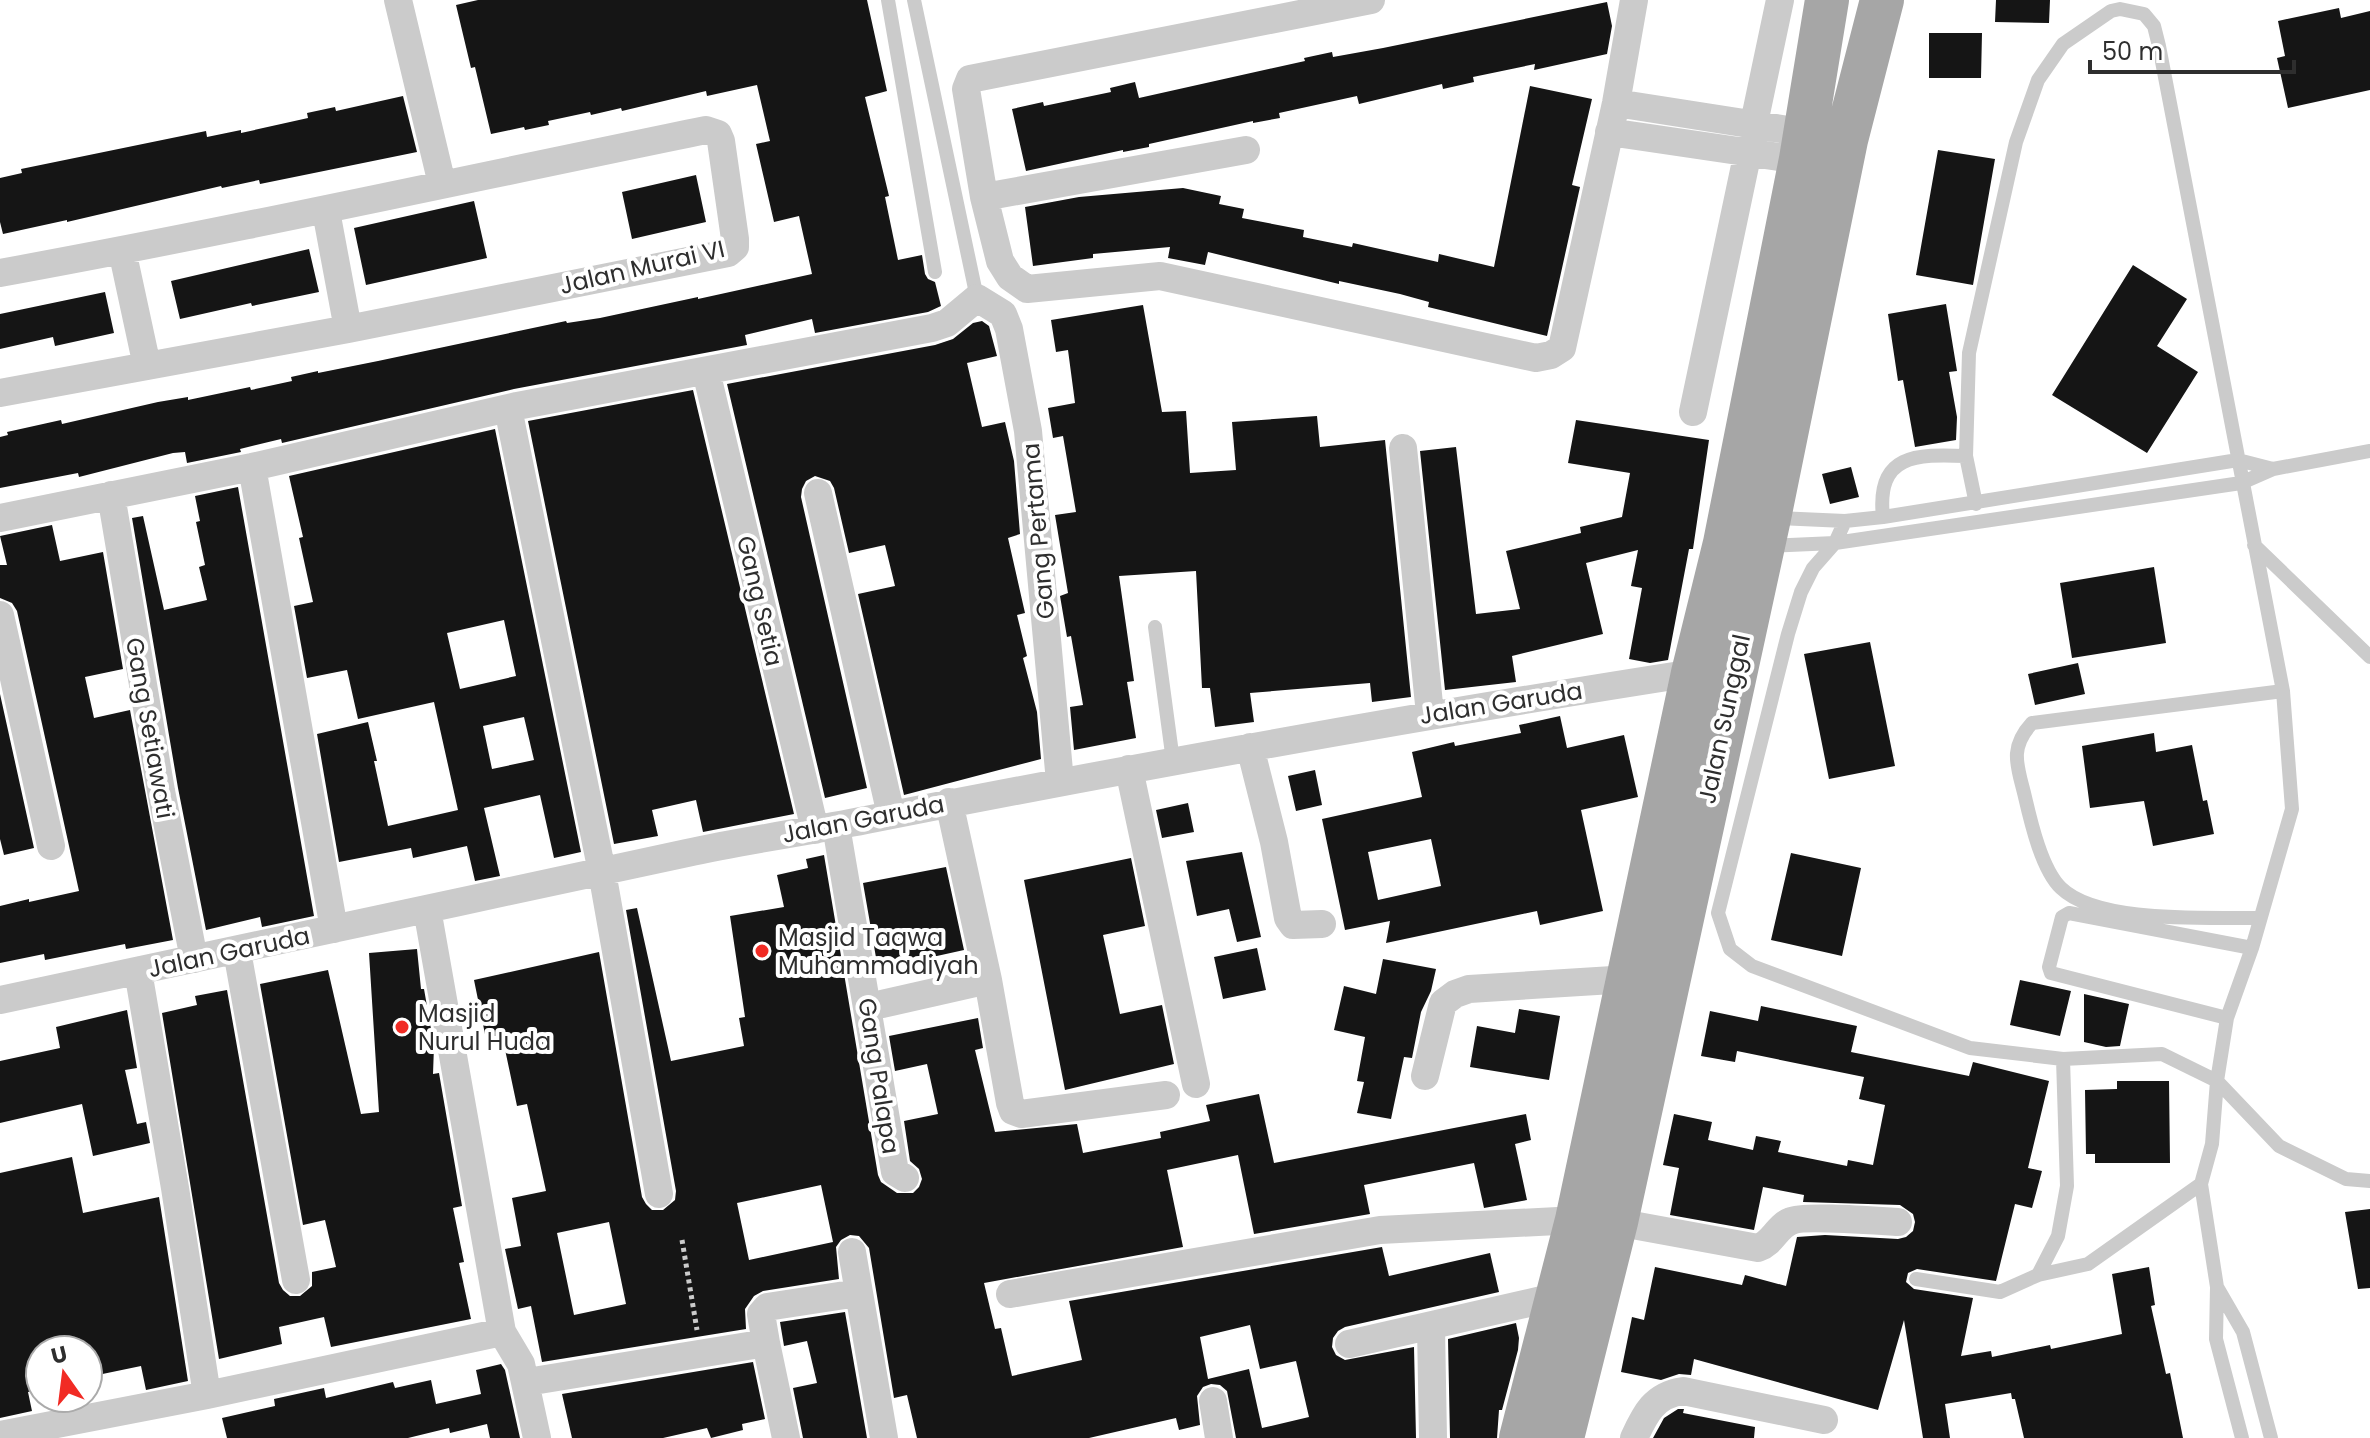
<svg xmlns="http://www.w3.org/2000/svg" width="2370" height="1438" font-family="Poppins,sans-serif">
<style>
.building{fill:#151515;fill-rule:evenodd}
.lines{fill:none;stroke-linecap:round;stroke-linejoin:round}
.path{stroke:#cbcbcb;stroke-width:5;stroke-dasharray:4 4;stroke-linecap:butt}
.lane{stroke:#cbcbcb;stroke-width:14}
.street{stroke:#cbcbcb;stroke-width:28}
.primary{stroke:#a6a6a6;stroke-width:44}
.poi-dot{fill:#f12b24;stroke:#fff;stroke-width:3}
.labels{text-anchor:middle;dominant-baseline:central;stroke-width:8;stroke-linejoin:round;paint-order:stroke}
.street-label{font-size:24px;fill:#2e2e2e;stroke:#fff}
.poi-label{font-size:24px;fill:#2e2e2e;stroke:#fff;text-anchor:start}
</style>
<rect width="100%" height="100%" fill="#fff"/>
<path class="building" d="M478 0H867L887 91 865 97 889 196 885 197 898 260 922 255 925 274 928 279 935 282 941 306 928 312 815 333 812 319 745 335 747 345 514 389 282 443 281 439 240 449 241 452 187 463 185 452 173 453 79 477 78 473 0 488V437L8 435 7 432 61 420 62 424 158 402 188 397V400L250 387 251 390 292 381 291 377 318 371V373L378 361 566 321 567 323 600 318 698 297V299L812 274 799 216 774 222 756 144 770 141 757 85 707 96 706 91 622 111 621 108 591 115 590 112 548 121 549 125 525 130 524 127 491 134 475 67 471 68 456 5Z
M1996 0H2050L2049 23 1995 22Z
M1607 2 1612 26 1607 54 1534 70 1535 64 1473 77 1474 82 1443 89 1442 84 1359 104 1357 96 1279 113 1280 118 1253 123V121L1149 144V147L1123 152V150L1026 171 1012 109 1043 102 1044 106 1111 92 1110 88 1135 82 1139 98 1305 61 1304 58 1332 52 1333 57 1383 48Z
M2339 8 2341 18 2370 11V90L2288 108 2277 58 2285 56 2278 21Z
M1929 33H1982L1981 78H1929Z
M1530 86 1592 99 1572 185 1580 187 1547 336 1428 307 1429 302 1400 294 1339 281V284L1208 252 1205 265 1168 258 1170 247 1093 254V258L1033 266 1025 207 1079 197 1183 188 1221 196 1219 204 1244 209 1242 218 1304 230 1303 237 1352 247 1353 243 1438 262 1439 254 1494 267Z
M403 96 417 152 260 184 259 180 222 188 221 186 67 222V220L3 234 0 222V178L22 173 21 169 206 131 207 137 241 130V133L308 118 307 113 335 107 336 111Z
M1938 150 1995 159 1973 285 1916 275Z
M696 175 706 222 632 239 622 192Z
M474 201 487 258 366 285 354 228Z
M309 249 319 292 252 306 251 303 180 319 171 281Z
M2133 265 2187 299 2157 346 2198 372 2147 453 2052 395Z
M105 292 114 333 55 346 53 337 0 349V314Z
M1946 304 1957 371 1949 372 1957 417 1956 440 1915 447 1903 380 1898 381 1888 314Z
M1143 305 1162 412 1186 411 1190 473 1236 470 1232 422 1317 416 1320 447 1385 440 1411 697 1372 702 1370 683 1250 693 1254 722 1215 727 1210 688H1202L1196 571 1119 576 1134 681 1127 682 1136 738 1074 750 1070 707 1083 705 1071 636 1067 637 1060 596 1068 593 1055 515 1076 512 1063 436 1053 438 1048 408 1075 403 1068 350 1056 352 1051 320Z
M982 321 989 326 997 356 967 363 982 427 1005 422 1014 461 1020 534 1008 538 1025 613 1017 615 1027 656 1023 658 1037 712 1041 759 904 795 858 594 895 586 885 545 849 553 834 488 830 481 815 476 806 481 802 489 801 497 867 788 825 798 727 384 935 345 953 339 973 323Z
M693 390 794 814 703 832 696 800 652 810 658 836 614 844 528 421Z
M1576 420 1709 440 1693 549H1689L1668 660 1650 663 1629 659 1642 588 1631 586 1638 550 1586 563 1603 634 1512 656 1516 682 1445 690 1420 451 1456 447 1476 614 1520 609 1506 551 1581 533 1580 527 1622 517 1630 473 1568 463Z
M495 429 581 852 554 858 540 795 484 808 500 876 475 881 467 846 413 858 411 848 339 862 317 734 368 722 377 761H374L388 826 458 810 434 702 358 719 347 670 307 678 294 606 313 602 299 538 303 537 289 476ZM504 620 516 676 460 689 447 633ZM524 717 534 760 492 769 483 726Z
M1851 467 1859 497 1830 504 1822 474Z
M238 487 314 916 262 927 260 917 206 930 178 788 132 518 143 516 164 610 207 600 199 567 205 565 196 522 200 521 195 496Z
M52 525 60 561 103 552 123 669 85 677 94 718 130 710 173 940 126 949 125 944 45 960 44 954 0 963V906L29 899V902L79 891 17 611 12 603 0 598V565H7L0 536Z
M2154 567 2166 643 2072 658 2060 583Z
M1870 642 1895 766 1829 779 1804 654Z
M2078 663 2085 694 2035 705 2028 674Z
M0 694 34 848 4 855 0 839Z
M1560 716 1567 748 1624 735 1638 797 1581 810 1603 911 1540 925 1537 911 1386 943 1390 921 1345 930 1322 819 1422 797 1412 752 1454 742 1455 746 1521 733 1519 725ZM1431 839 1441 886 1378 900 1368 852Z
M2154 733 2156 752 2192 745 2203 801 2207 800 2214 834 2153 846 2144 801 2090 808 2082 746Z
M1315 770 1322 805 1296 811 1288 776Z
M1188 803 1194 832 1162 838 1156 810Z
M1242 852 1261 937 1237 942 1229 909 1197 916 1186 861Z
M1791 853 1861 868 1842 956 1771 940Z
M824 855 878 1175 881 1182 897 1193H913L919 1187 922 1179 919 1169 910 1161 904 1121 938 1114 927 1064 895 1071 889 1036 978 1018 983 1048 975 1050 995 1132 1077 1124 1083 1153 1161 1138 1160 1132 1210 1121 1206 1105 1259 1094 1274 1163 1526 1114 1531 1140 1515 1144 1527 1200 1484 1208 1474 1163 1364 1185 1370 1214 1254 1234 1238 1155 1167 1170 1183 1247 984 1283 995 1329 1001 1328 1012 1376 1082 1360 1069 1301 1382 1247 1389 1276 1490 1253 1499 1292 1345 1327 1338 1331 1333 1338 1332 1347 1336 1355 1345 1360 1414 1347 1416 1438H1236L1227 1391 1220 1385 1211 1384 1203 1387 1197 1396 1200 1425 1179 1430 1176 1418 1089 1438H917L907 1395 894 1398 869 1248 859 1236 850 1235 841 1240 836 1247 839 1279 763 1291 754 1296 745 1309 746 1329 542 1362 531 1306 518 1309 505 1249 521 1246 512 1198 546 1191 527 1104 517 1106 503 1040 487 1044 474 980 599 952 642 1197 646 1204 652 1210H663L675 1200 676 1191 626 910 637 908 671 1061 744 1046 739 1018 745 1017 730 916 784 907 777 875 808 868 806 859ZM821 1185 833 1242 749 1260 737 1203ZM609 1222 626 1304 574 1315 557 1233ZM1250 1325 1260 1369 1296 1361 1309 1417 1262 1428 1249 1369 1208 1379 1200 1337Z
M1131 858 1145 926 1103 935 1120 1014 1162 1005 1174 1064 1065 1090 1024 880Z
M946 867 964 950 878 969 863 883Z
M1257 948 1266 990 1223 999 1214 957Z
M417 949 421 989H424L434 1046 433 1074 439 1073 462 1206 453 1208 464 1262 459 1263 471 1319 331 1347 324 1317 279 1327 282 1344 219 1359 162 1013 197 1005 195 996 227 990 279 1283 283 1290 290 1296H300L312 1286V1272L336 1267 325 1220 303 1225 260 984 328 970 361 1114 379 1112 369 953Z
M1383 959 1436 969 1431 991 1421 1012 1412 1058 1404 1057 1391 1119 1357 1113 1364 1082 1357 1081 1365 1037 1334 1030 1344 986 1376 994Z
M2020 980 2071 991 2060 1036 2010 1025Z
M2084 994 2129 1004 2120 1046 2106 1047 2084 1042Z
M1761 1006 1857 1026 1851 1052 1969 1076 1973 1062 2049 1081 2028 1168 2042 1171 2032 1208 2015 1204 1996 1281 1917 1269 1908 1273 1906 1282 1914 1289 1973 1298 1961 1356 1991 1351 1992 1357 2050 1345 2051 1349 2122 1334 2112 1274 2149 1267 2155 1305 2151 1306 2166 1374 2170 1373 2183 1438H2024L2015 1399H2012L2011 1393 1945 1404 1950 1438H1923L1904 1320 1878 1410 1694 1359 1691 1375 1679 1374 1661 1380 1621 1372 1632 1317 1644 1320 1655 1267 1742 1285 1745 1275 1786 1286 1797 1237 1825 1235 1898 1239 1906 1237 1913 1231 1915 1222 1913 1214 1900 1205 1803 1202 1804 1195 1763 1187 1754 1230 1670 1215 1679 1168 1663 1165 1674 1114 1712 1122 1708 1140 1753 1150 1756 1136 1781 1141 1778 1152 1847 1166 1848 1160 1873 1165 1885 1105 1859 1099 1864 1077 1737 1051 1735 1062 1701 1056 1710 1011 1758 1021Z
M1519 1009 1560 1016 1549 1080 1470 1067 1477 1026 1515 1033Z
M127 1010 137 1068 125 1070 137 1124 146 1122 150 1143 93 1156 82 1104 0 1123V1061L60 1048 56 1027Z
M2117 1081H2169L2170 1163H2095V1154H2086L2085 1090 2117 1089Z
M72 1157 83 1213 159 1197 188 1381 146 1390 141 1366 88 1377V1350H40V1389L28 1392 32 1411 0 1418V1173Z
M2370 1209V1288L2358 1289 2345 1212Z
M845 1312 867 1438H803L793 1388 817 1383 807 1341 784 1346 780 1322Z
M1516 1323 1519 1338 1518 1350 1502 1410H1499L1497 1438H1450L1448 1339Z
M753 1362 765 1419 742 1424 743 1430 711 1438 707 1428 663 1438H572L562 1394Z
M501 1364 505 1370 520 1438H490L487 1424 450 1433 449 1428 408 1438H227L222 1418 275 1406 274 1399 324 1388 326 1398 393 1382 395 1388 431 1380 436 1404 481 1394 476 1370Z
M1678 1409H1684L1683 1413 1755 1427 1754 1438H1653L1664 1418Z"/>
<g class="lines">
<path class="path" d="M682 1240 697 1330"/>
<path class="lane" d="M888 0 935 272
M914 0 977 298
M1976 504 1966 456 1969 353 2016 142 2038 80 2063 44 2111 11 2120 9 2144 14 2154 26 2159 46 2283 691 2292 809 2252 948 2227 1018 2217 1081 2212 1144 2201 1184 2217 1287 2216 1339 2242 1438
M1883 517C1876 454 1916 454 1966 456
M1776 518 1845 521 1883 517 2238 460 2273 469
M1845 521 1835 543 1813 568 1801 592 1788 634 1718 913 1730 949 1752 966 1970 1048 2063 1059 2162 1054 2217 1081 2279 1146 2346 1179 2370 1181
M2254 545 2370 657
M1767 546 1835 543 2241 483 2273 469 2370 451
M1155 627 1173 761
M2259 918C2209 917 2098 924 2061 888 2042 870 2031 823 2025 797 2018 767 2008 749 2032 723L2283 691
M2227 1018 2051 973 2049 967 2062 917 2069 913 2252 948
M2038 1275 2058 1236 2067 1186 2063 1059
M1916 1279 2000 1292 2038 1275 2088 1264 2201 1184
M2217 1287 2243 1332 2271 1438"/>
<path class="street" d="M398 0 442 184
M1371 0 970 79 966 89 984 197 1000 261 1010 277 1027 289 1160 276 1536 358 1551 355 1562 348 1616 103 1634 0
M1616 103 1820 135
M1609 132 1814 162
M984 197 1246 150
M326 211 348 329
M122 250 147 366
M0 273C236 230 471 178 706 130L718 134 721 141 735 239V247L728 253 348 329 0 393
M706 371 815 830
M1693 412 1780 0
M510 418 602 872 659 1194
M1403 448 1430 714
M252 467 334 929
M818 493 891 815
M111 495 161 791 194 959
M0 518 252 467 517 406 932 328 947 323 977 298 1003 314 1009 329 1028 431 1060 782
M0 615 51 846
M1250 747 1274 842 1288 918 1293 925 1322 924
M1129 769 1196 1084
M949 802 988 980 1010 1103 1013 1111 1021 1114 1166 1095
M836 826 895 1172 905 1178
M427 909 502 1332 521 1364 537 1438
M237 951 296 1280
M138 971 175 1188 207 1395
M0 1000C229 952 458 902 687 853 746 840 806 832 866 820 1141 766 1416 716 1693 673L1708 676
M882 1004 988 980
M1425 1076 1443 1003 1455 994 1469 989 1629 979
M852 1252 884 1438
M1010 1294 1380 1230 1577 1220 1616 1222 1758 1248C1774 1242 1776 1227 1791 1221 1804 1215 1879 1221 1898 1222
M1431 1327 1433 1438
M766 1343 786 1438
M1349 1344 1555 1297
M527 1382 766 1343 761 1314 767 1307 858 1293
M1213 1401 1219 1438
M0 1435 207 1395 502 1332
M1634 1438C1645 1414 1654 1395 1683 1391L1824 1420"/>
<path class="primary" d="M1521 1438 1577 1220 1693 673 1725 543 1801 159 1827 0
M1562 1438 1616 1222 1769 518 1846 140 1882 0"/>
</g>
<g class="poi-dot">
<circle cx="762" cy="951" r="8"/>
<circle cx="402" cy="1027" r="8"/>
</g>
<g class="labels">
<g class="street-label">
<text transform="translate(642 267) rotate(-13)">Jalan Murai VI</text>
<text transform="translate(1038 531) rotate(-95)">Gang Pertama</text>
<text transform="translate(760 601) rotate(77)">Gang Setia</text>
<text transform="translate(1501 703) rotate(-9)">Jalan Garuda</text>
<text transform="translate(1724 719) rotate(-78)">Jalan Sunggal</text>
<text transform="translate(150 728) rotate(80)">Gang Setiawati</text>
<text transform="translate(863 819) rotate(-11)">Jalan Garuda</text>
<text transform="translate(229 952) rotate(-12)">Jalan Garuda</text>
<text transform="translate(879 1076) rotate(81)">Gang Palapa</text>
</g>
<g class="poi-label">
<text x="778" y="937">Masjid Taqwa<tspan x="778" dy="28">Muhammadiyah</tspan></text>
<text x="418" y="1013">Masjid<tspan x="418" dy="28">Nurul Huda</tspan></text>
</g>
</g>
<g transform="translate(64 1374) rotate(346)"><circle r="38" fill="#ffffff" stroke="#ababab" stroke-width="2"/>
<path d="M0-6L14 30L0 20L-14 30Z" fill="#f12b24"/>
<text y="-12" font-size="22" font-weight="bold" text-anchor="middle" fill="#2e2e2e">U</text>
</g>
<path d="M2090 60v12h204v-12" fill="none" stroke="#2e2e2e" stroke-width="4"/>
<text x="2102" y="60" font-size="24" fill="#2e2e2e" stroke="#ffffff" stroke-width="6" paint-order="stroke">50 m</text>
</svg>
